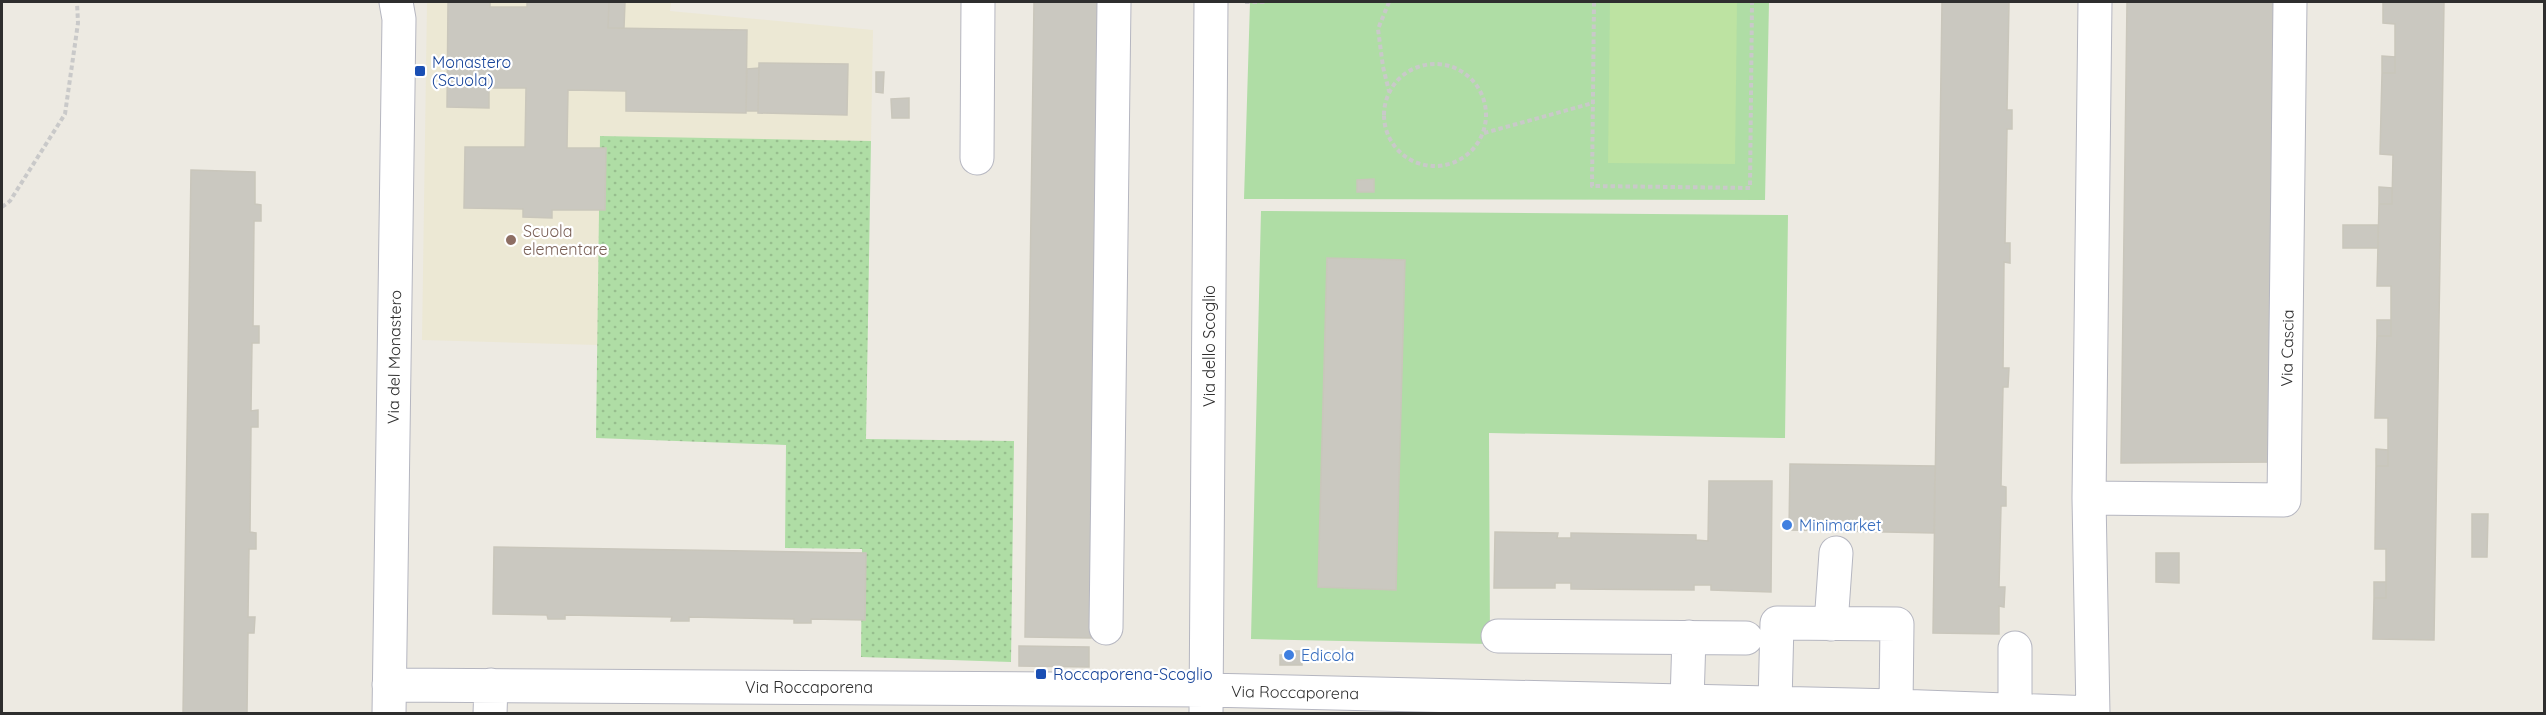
<svg xmlns="http://www.w3.org/2000/svg" width="2546" height="715" font-family="Quicksand,sans-serif">
<style>
.education{fill:#ece8d4}
.grass{fill:#afdda5}
.garden{fill:url(#garden-dots)}
.pitch{fill:#bde3a2}
.building{fill:#cac8c0;stroke:#c9c6bb;stroke-width:1.5}
.lines{fill:none;stroke-linecap:round;stroke-linejoin:round}
.minor-casing{stroke:#b5b6c0;stroke-width:35}
.path{stroke:#c9c9c9;stroke-width:4;stroke-dasharray:4.5 3;stroke-linecap:butt}
.minor{stroke:#fff;stroke-width:33}
.transit-dot{fill:#1a4fb4;stroke:#fff;stroke-width:2}
.education-dot{fill:#8d6e63;stroke:#fff;stroke-width:2}
.shop-dot{fill:#3f7fe0;stroke:#fff;stroke-width:2}
.labels{text-anchor:middle;dominant-baseline:central;stroke-width:4.5;stroke-linejoin:round;paint-order:stroke}
.transit-label{font-size:16px;fill:#164399;stroke:#fff;text-anchor:start}
.education-label{font-size:16px;fill:#785e54;stroke:#fff;text-anchor:start}
.street-label{font-size:16px;fill:#2e2e2e;stroke:#fff}
.shop-label{font-size:16px;fill:#366cbe;stroke:#fff;text-anchor:start}
</style>
<defs>
<pattern id="garden-dots" width="8" height="8" patternUnits="userSpaceOnUse" patternTransform="scale(1.5)"><rect width="8" height="8" fill="#afdda5"/><path d="M2 2h.1M6 6h.1" fill="none" stroke="#97be8e" stroke-width="1.8" stroke-linecap="round"/></pattern>
</defs>
<rect width="100%" height="100%" fill="#edeae2"/>
<path class="education" d="M427 2H671L670 11 873 30 871 141 600 137 598 345 422 340Z"/>
<path class="grass" d="M1250 2H1769L1765 200 1244 199Z
M1261 211 1788 215 1785 438 1489 433 1490 644 1251 639Z"/>
<path class="garden" d="M600 136 871 141 866 439 1014 441 1011 662 861 657 862 549 785 548 786 445 596 438Z"/>
<path class="pitch" d="M1610 2H1737L1735 164 1608 163Z"/>
<path class="building" d="M448 2H490V7H527V2H609L608 28 747 30 746 113 626 111V91L568 90 567 148H606L605 210H552V218L523 217V209L464 208 465 147H525L526 88H489V108L447 107Z
M609 2H625L624 28H608Z
M1034 2H1105L1091 638 1025 637Z
M1942 2H2009L2007 110H2012V129H2007L2005 243H2010V263L2004 262 2003 368H2009L2008 387H2003L2001 486 2006 487V506H2001L1999 587H2005L2004 607 1999 606V634L1933 633Z
M2127 2H2278L2273 462 2121 463Z
M2383 2H2444L2434 640 2373 639 2374 598H2386V549H2375L2376 466H2388V418H2375L2377 336H2391V286H2377L2379 204H2392L2393 155 2380 154 2382 73H2395V24L2383 23Z
M2382 56 2395 57V73H2382Z
M759 63 848 64 847 115 758 113Z
M759 68 758 111H746L747 69Z
M876 72H884L883 93 876 92Z
M909 98V118H892L891 99Z
M191 170 255 172V204L261 205V221H254L253 326H259V343H252L251 411 258 410V427H251L250 532 256 533V549H249L248 617H255L254 633H248L247 714H183Z
M1374 179V192H1357V180Z
M2379 187 2392 188V204H2379Z
M2343 225H2378V248H2343Z
M1327 258 1405 260 1396 590 1318 587Z
M2377 320H2391V336H2377Z
M2376 449 2388 450V466H2376Z
M1790 464 1935 466 1934 533 1789 530Z
M1709 481H1772L1771 592 1711 590V585H1694V590L1571 589V583H1555V588H1494L1495 532 1558 533 1557 538H1571V533L1696 535V540L1708 541Z
M2472 514H2488L2487 557H2472Z
M494 547 866 553 865 620 811 619V623H794V619L689 617V621H671L672 617 565 615V619H548L547 615 493 614Z
M2156 553H2179V583L2156 582Z
M2374 582H2386V598H2374Z
M1019 646 1089 647V667L1019 666Z
M1288 651H1302V665H1280V655H1286Z"/>
<g class="lines">
<g class="minor-casing">
<path id="minor" d="M977 158 978 2
M2089 498 2284 500 2290 2
M1831 624 1836 553
M1106 628 1114 2
M1498 636 1746 638
M389 685 1206 690 1896 706 2093 713
M1687 701 1689 637
M1775 703 1777 623 1897 624 1896 706
M2015 710V648
M389 714 399 19 396 2
M490 714 491 685
M1206 714 1211 2
M2093 714 2089 498 2095 2"/>
</g>
<path class="path" d="M1245 2H1265
M1389 2 1378 29 1383 67 1389 91
M1594 2 1592 186 1750 188 1752 2
M1384 115a51 51 0 1 1 102 0a51 51 0 1 1-102 0Z
M1484 133 1593 103
M2 207 10 201 65 114 78 23 77 2"/>
<use href="#minor" class="minor"/>
</g>
<g class="transit-dot">
<rect x="414" y="65" width="12" height="12" rx="3"/>
<rect x="1035" y="668" width="12" height="12" rx="3"/>
</g>
<circle class="education-dot" cx="511" cy="240" r="6"/>
<g class="shop-dot">
<circle cx="1787" cy="525" r="6"/>
<circle cx="1289" cy="655" r="6"/>
</g>
<g class="labels">
<g class="transit-label">
<text x="432" y="62">Monastero<tspan x="432" dy="18">(Scuola)</tspan></text>
<text x="1053" y="674">Roccaporena-Scoglio</text>
</g>
<g class="education-label">
<text x="523" y="231">Scuola<tspan x="523" dy="18">elementare</tspan></text>
</g>
<g class="street-label">
<text transform="translate(1209 346) rotate(-90)">Via dello Scoglio</text>
<text transform="translate(2287 348) rotate(-89)">Via Cascia</text>
<text transform="translate(394 357) rotate(-89)">Via del Monastero</text>
<text x="809" y="687">Via Roccaporena</text>
<text transform="translate(1295 692) rotate(1)">Via Roccaporena</text>
</g>
<g class="shop-label">
<text x="1799" y="525">Minimarket</text>
<text x="1301" y="655">Edicola</text>
</g>
</g>
<rect width="2546" height="715" fill="none" stroke="#2e2e2e" stroke-width="6"/>
</svg>
